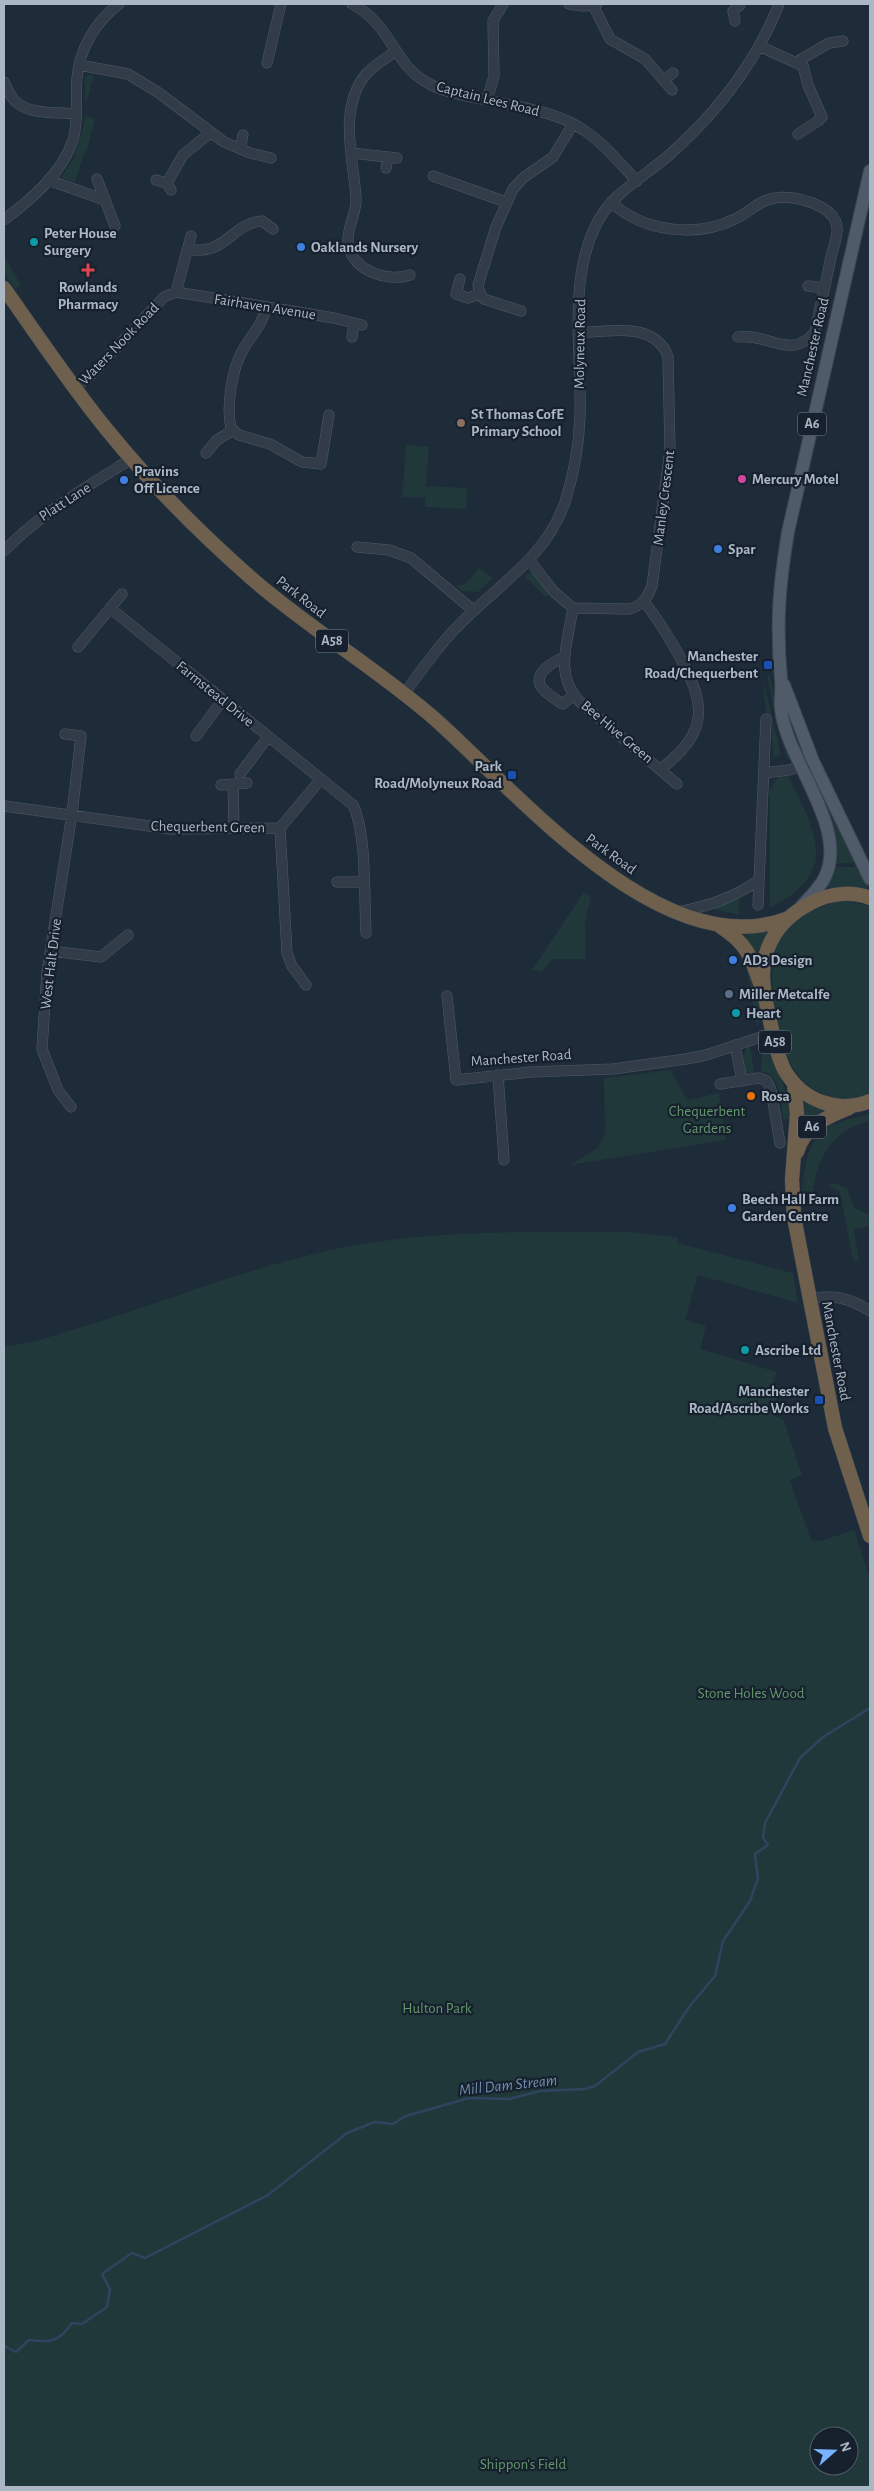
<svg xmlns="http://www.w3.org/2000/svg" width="874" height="2491" font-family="'Alegreya Sans',sans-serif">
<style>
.green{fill:#203839;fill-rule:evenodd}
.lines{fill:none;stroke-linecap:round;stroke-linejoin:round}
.stream{stroke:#2e455f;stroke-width:2.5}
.minor-casing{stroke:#4f5a67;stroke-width:11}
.major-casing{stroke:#3b4552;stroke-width:14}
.highway-casing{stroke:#3c4753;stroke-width:15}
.minor{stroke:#323c48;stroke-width:10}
.major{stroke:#4f5b69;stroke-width:12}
.highway{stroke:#6f604e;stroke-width:14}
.culture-dot{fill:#0f9aa8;stroke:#17212d;stroke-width:2}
.shop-dot{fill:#3f7fe0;stroke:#17212d;stroke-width:2}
.health-dot{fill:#e0444e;stroke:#17212d;stroke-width:2}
.education-dot{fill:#8d6e63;stroke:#17212d;stroke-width:2}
.hotel-dot{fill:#d1479c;stroke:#17212d;stroke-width:2}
.transit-dot{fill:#1a4fb4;stroke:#17212d;stroke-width:2}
.service-dot{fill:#5c6f8a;stroke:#17212d;stroke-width:2}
.food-dot{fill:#e8710a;stroke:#17212d;stroke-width:2}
.labels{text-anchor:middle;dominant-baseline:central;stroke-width:4.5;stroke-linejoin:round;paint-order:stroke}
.shield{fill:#17212d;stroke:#7f8a98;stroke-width:1}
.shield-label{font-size:14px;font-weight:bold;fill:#acb7c6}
.street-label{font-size:15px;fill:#acb7c6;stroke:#17212d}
.poi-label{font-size:15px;font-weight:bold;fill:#acb7c6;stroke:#17212d;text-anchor:start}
.park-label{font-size:15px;fill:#62976b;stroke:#17212d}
.water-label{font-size:16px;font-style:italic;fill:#718fb1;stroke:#17212d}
</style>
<rect width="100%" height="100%" fill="#1e2b38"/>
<path class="green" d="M88 75H93V79L85 107V77Z
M86 116 95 119 86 153H84L75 183 61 177 74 159Z
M4 256 21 285 15 289 4 273Z
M406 445 429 447 426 486 467 488 466 509 425 507 426 486 425 498 402 497Z
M479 568 493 578 478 592 461 591 455 585 465 584Z
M531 571 551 592 546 597 525 577Z
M767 675H770L779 726 789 756 788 762 776 721Z
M764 682 781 755 773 758C774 731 762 708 764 682Z
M811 774 815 776 856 862 836 864 837 843 834 827Z
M788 775C815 832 842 871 770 908V790L778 777Z
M835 867H859L870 890 829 889 828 885Z
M584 892 591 897 585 922 586 959H552L542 972 532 970Z
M739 895V915L709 908Z
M835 902H849L870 906V1092C842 1109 807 1093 792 1066 784 1052 781 1035 777 1019 765 961 771 921 835 902Z
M767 931 758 953 756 954 744 937 747 932Z
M745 958C754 975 769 1009 757 1026Z
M750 1044 754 1073 745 1074C744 1063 741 1053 750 1044Z
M762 1050C777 1054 791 1103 790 1119L783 1120C781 1106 781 1071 761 1072Z
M671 1070 687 1100 719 1093 726 1140 570 1165 598 1148 605 1133 604 1078Z
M800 1096 825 1109 806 1123 800 1120Z
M870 1114V1121C833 1130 817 1156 813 1193L801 1195C804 1174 806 1141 826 1128 839 1120 856 1118 870 1114Z
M836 1183 847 1188 854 1208 870 1215V1226L854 1229 859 1260 853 1261 840 1192 828 1185Z
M625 1232 678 1237 677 1243 793 1273 798 1303 698 1275 685 1320 706 1326 700 1349 777 1372 773 1384 780 1387 772 1414 784 1421 802 1475 790 1480 811 1540 820 1541 854 1530 870 1579V2487H4V1347L36 1341 72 1330C169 1301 275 1256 375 1242 458 1230 542 1232 625 1232ZM819 2436H849V2466H819Z"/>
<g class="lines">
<path class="stream" d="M4 2346 16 2352 29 2340C50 2343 59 2342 72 2323L82 2324 107 2307 110 2289 102 2274 132 2253 145 2258 268 2195 347 2133 375 2122 393 2124 406 2116 469 2098 509 2099 540 2091 585 2089 595 2086 638 2052 665 2044 689 2007 715 1976 723 1941 750 1901 758 1879 755 1854 768 1845 763 1838 765 1823 800 1758 823 1737 870 1708"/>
<g class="minor-casing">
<path id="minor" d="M352 4C392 25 392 62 426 82 446 94 469 96 492 101 523 108 558 112 585 131 605 144 620 164 637 181
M569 4 584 6 597 4
M593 5 610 39 645 59 672 90
M735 21 733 11 740 5
M759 46 803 66 808 85 822 117 818 121 798 134
M396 51C386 58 374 65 366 74 338 109 353 157 356 197 357 211 349 224 348 238 347 269 386 283 410 275
M798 61 829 43 843 41
M267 63 281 4
M79 65 128 74 159 93 224 142 250 153 271 158
M664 80 673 73
M4 82C7 88 10 97 16 102 30 115 59 112 76 114
M487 100 494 76 493 21 503 4
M240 149 243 135
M351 153 397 158
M386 168 388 157
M433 176 506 202
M97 179 115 226
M48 180 105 200
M156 180 167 183 171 190
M167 183 183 155 210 133
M611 202C643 232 696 238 735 219 749 213 759 200 775 198 792 194 836 205 837 228 838 237 833 248 831 257 826 282 820 307 815 332 791 361 769 333 738 337
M4 220C31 199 62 174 73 140 79 120 75 99 77 79 79 49 96 21 119 4
M188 249C225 257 232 223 262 221L273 229
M460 279 456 294 468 298 480 294
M808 286 824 288
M176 292 334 318 362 325
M266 307C263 324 253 333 244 348 232 367 226 406 231 428L239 435 270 444 302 462 321 464 329 415
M521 311 484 299 480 294 478 285 496 227 513 189 523 178 553 157 573 124
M352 337 354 323
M75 388 90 376 164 297 176 292 191 236
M206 453 217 440 233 430
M357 547 389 550 411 558 474 611
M4 551C41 513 86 487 131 459
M530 561 554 592 573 608 628 609C642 606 647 599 652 586L670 450 668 357C656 321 607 331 578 333
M644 602C657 617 666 633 676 650 705 702 712 729 661 769
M110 608 353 805C367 834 364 899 366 933
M573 608C568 642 553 675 581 703L677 784
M78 647 122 594
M564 658C554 660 531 675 542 688 547 694 555 699 561 703L563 704 573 695
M404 694C420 672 436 649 455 629 494 587 546 559 565 502 574 474 579 445 580 416 582 357 568 283 595 227 610 194 641 179 668 156 717 113 755 65 779 4
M65 734 81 736 72 814 47 972 42 1049 58 1090 71 1107
M196 736 222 701
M764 773 789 770 808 764
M240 774 268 737
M221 785 247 783
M233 785 234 828
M4 806 171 829 280 828
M280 828 287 953 292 966 306 985
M280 828 321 779
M337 882H363
M758 905 766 719
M678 912C709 906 733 898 759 880
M51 951 101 957 128 935
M447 996 456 1080 531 1072 613 1069 686 1059 706 1055 773 1033
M735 1045 742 1081
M498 1075 504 1160
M720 1084 759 1078 767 1081 771 1090 780 1143
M809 1299C833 1294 850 1298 870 1311"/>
</g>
<g class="major-casing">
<path id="major" d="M784 685 813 761 870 879
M801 907C809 898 820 888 825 877 849 827 786 760 781 709 780 699 782 689 781 679 776 624 779 586 788 532L870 171"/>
</g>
<g class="highway-casing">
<path id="highway" d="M4 288C38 336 71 386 108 431 151 484 199 532 250 577 309 629 377 668 436 720 518 793 662 965 786 919
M870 898C852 891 829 893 811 903 791 913 776 927 768 948 759 970 764 994 769 1016 773 1034 776 1054 785 1071 803 1101 838 1114 870 1101
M721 927C746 943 751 956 760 983
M794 1083 797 1114 792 1180 794 1217 835 1428 870 1536
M797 1152C804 1127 826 1117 849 1108"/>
</g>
<use href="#minor" class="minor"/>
<use href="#major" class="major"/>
<use href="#highway" class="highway"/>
</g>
<g class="culture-dot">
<circle cx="34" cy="242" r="5"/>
<circle cx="736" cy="1013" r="5"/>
<circle cx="745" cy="1350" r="5"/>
</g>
<g class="shop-dot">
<circle cx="301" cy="247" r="5"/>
<circle cx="124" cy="480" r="5"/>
<circle cx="718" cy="549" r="5"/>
<circle cx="733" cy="960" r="5"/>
<circle cx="732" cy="1208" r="5"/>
</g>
<path class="health-dot" d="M85.5 262.5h5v5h5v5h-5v5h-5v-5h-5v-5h5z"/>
<circle class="education-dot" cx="461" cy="423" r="5"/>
<circle class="hotel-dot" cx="742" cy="479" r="5"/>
<g class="transit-dot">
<rect x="763" y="660" width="10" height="10" rx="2.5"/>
<rect x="507" y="770" width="10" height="10" rx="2.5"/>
<rect x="814" y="1395" width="10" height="10" rx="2.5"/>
</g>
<circle class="service-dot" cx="729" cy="994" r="5"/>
<circle class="food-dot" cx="751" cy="1096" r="5"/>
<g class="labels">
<g class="shield">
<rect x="798" y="412.5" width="28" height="23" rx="4"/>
<rect x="316" y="629.5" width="32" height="23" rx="4"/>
<rect x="759" y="1030.5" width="32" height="23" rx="4"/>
<rect x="798" y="1115.5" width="28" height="23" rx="4"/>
</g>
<g class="shield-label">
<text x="812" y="424">A6</text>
<text x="332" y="641">A58</text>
<text x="775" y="1042">A58</text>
<text x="812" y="1127">A6</text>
</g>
<g class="street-label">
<text transform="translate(488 99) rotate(14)">Captain Lees Road</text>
<text transform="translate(265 307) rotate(9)">Fairhaven Avenue</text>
<text transform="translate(119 344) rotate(-46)">Waters Nook Road</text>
<text transform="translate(580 344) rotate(-89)">Molyneux Road</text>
<text transform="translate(813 347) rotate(-77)">Manchester Road</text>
<text transform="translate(664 498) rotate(-83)">Manley Crescent</text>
<text transform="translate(65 502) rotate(-33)">Platt Lane</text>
<text transform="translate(301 597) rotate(38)">Park Road</text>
<text transform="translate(215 694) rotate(39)">Farmstead Drive</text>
<text transform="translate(617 732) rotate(40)">Bee Hive Green</text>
<text transform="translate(208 827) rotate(1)">Chequerbent Green</text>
<text transform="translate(611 854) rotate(36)">Park Road</text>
<text transform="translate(51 964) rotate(-83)">West Halt Drive</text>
<text transform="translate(521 1058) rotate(-4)">Manchester Road</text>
<text transform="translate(836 1351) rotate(79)">Manchester Road</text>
</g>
<g class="poi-label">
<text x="44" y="233">Peter House<tspan x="44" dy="17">Surgery</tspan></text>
<text x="311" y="247">Oaklands Nursery</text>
<text x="88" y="287" text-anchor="middle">Rowlands<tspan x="88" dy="17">Pharmacy</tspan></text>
<text x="471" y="414">St Thomas CofE<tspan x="471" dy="17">Primary School</tspan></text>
<text x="134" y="471">Pravins<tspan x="134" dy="17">Off Licence</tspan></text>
<text x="752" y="479">Mercury Motel</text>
<text x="728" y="549">Spar</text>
<text x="758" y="656" text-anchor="end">Manchester<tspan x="758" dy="17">Road/Chequerbent</tspan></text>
<text x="502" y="766" text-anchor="end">Park<tspan x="502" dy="17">Road/Molyneux Road</tspan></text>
<text x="743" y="960">AD3 Design</text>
<text x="739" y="994">Miller Metcalfe</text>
<text x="746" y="1013">Heart</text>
<text x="761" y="1096">Rosa</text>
<text x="742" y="1199">Beech Hall Farm<tspan x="742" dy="17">Garden Centre</tspan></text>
<text x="755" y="1350">Ascribe Ltd</text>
<text x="809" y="1391" text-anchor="end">Manchester<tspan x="809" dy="17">Road/Ascribe Works</tspan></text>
</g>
<g class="park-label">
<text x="707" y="1111">Chequerbent<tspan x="707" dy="17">Gardens</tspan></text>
<text x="751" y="1693">Stone Holes Wood</text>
<text x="437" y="2008">Hulton Park</text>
<text x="523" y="2464">Shippon's Field</text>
</g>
<g class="water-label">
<text transform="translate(508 2085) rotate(-6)">Mill Dam Stream</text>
</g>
</g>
<rect width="874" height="2491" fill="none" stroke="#acb7c6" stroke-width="10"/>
<g transform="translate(834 2451) rotate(70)"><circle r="24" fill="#17212d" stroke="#535d6a"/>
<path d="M0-4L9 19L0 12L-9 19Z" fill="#77b3ff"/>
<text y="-8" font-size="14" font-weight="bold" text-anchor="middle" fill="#acb7c6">N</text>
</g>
</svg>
